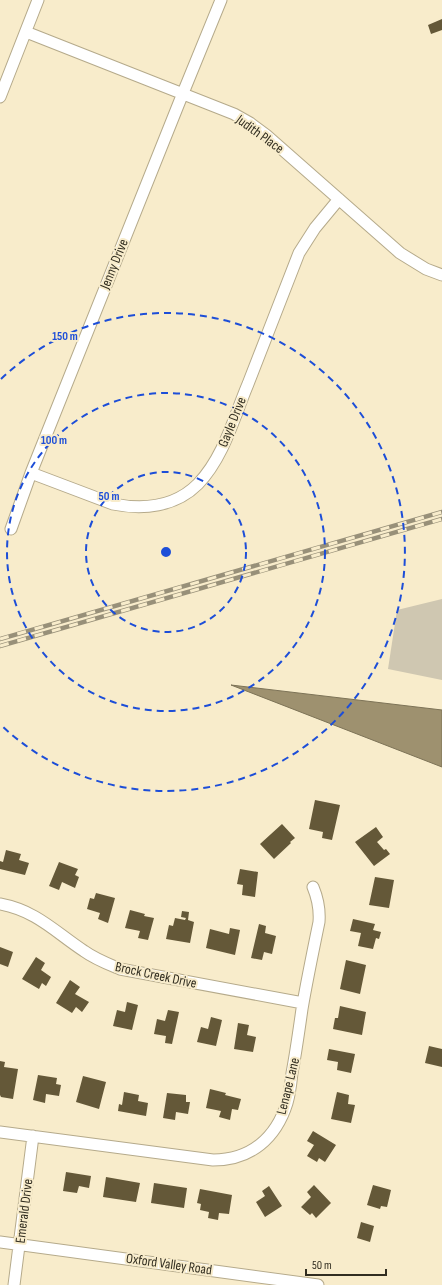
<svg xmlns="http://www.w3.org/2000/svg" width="442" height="1285" font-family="'Sofia Sans Condensed',sans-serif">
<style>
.green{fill:#cfc7b1}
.water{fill:#9e916f;stroke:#7d7357}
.building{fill:#645838}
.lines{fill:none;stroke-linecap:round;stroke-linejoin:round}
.minor-casing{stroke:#b5aa8b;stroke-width:13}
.minor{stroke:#fff;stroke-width:11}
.rail-casing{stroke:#989079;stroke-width:4.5}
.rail{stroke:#f8eccb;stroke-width:3;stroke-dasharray:9;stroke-linecap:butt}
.ring{fill:none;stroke:#1d4ed8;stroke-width:2;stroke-dasharray:7 5}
.labels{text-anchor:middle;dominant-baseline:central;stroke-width:4;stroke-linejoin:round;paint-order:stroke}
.street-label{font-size:14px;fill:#312d20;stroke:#f8eccb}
.centre{fill:#1d4ed8;stroke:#f8eccb;stroke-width:2}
.ring-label{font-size:12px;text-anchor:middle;font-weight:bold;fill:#1d4ed8;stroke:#f8eccb;stroke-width:4;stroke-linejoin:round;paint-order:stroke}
</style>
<rect width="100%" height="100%" fill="#f8eccb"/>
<path class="green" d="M442 599V680L388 669 397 610Z"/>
<path class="water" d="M231 685 442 710V767Z"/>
<path class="building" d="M442 19V30L431 34 428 25Z
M315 800 340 805 332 840 322 838 323 832 309 829Z
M282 824 295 838 290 842 291 843 274 859 260 844Z
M376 827 383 837 377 842 384 850 386 849 390 854 374 866 355 842Z
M6 850 21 854 19 860 29 863 25 875 0 869V861L3 862Z
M59 862 78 869 75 875 79 877 75 888 62 882 59 890 49 886Z
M240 869 258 872 255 897 242 895 243 885 237 884Z
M375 877 394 880 389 908 369 905Z
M96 893 115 898 108 923 98 919 100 913 87 909 90 898 94 899Z
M130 910 145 914 144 916 154 918 148 940 138 938 140 931 125 928Z
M182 911 189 912 188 920 194 922 190 943 166 939 169 925 173 926 175 918 185 920 186 918 181 917Z
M353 919 375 924 373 930 381 932 379 939 376 938 373 949 358 946 361 933 350 931Z
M259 924 266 926 265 933 276 936 272 954 264 952 262 960 251 958Z
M230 928 240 930 235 955 206 948 210 929 229 934Z
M0 947 13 952 8 967 0 964Z
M36 957 45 963 41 970 51 977 46 986 42 983 39 989 22 979Z
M346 960 366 965 360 994 340 989Z
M70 980 80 987 75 994 89 1002 82 1012 76 1007 72 1013 56 1003Z
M127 1002 138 1005 132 1030 113 1026 117 1010 125 1012Z
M340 1006 366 1012 362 1035 333 1029 335 1018H338Z
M168 1010 179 1012 172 1044 165 1043 166 1036 154 1034 157 1019 165 1021Z
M211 1017 222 1020 216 1046 197 1042 201 1027 208 1029Z
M238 1023 249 1025 247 1035 256 1037 253 1052 234 1049Z
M429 1046 442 1049V1067L425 1063Z
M329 1049 355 1054 351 1073 337 1070 338 1062 327 1060Z
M0 1061 5 1062 4 1067 18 1069 13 1099 1 1097 0 1095Z
M38 1075 57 1078 56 1084 61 1085 59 1096 46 1094 45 1103 33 1100Z
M83 1076 106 1082 99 1109 76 1102Z
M210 1089 226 1093 225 1095 241 1099 238 1110 232 1109 230 1120 219 1117 221 1111 206 1108Z
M124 1092 139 1095 138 1101 148 1103 146 1116 118 1111 119 1104 122 1105Z
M337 1092 349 1095 348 1104 355 1105 351 1123 331 1119Z
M167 1093 186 1095V1102H190L188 1114 176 1112 175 1120 163 1118Z
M313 1131 336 1145 325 1162 319 1158 317 1162 307 1156 314 1145 307 1141Z
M66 1172 91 1176 89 1188 79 1186 77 1193 63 1191Z
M106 1177 140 1183 136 1202 103 1197Z
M154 1183 187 1188 184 1208 151 1203Z
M314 1185 331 1203 316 1218 312 1213 310 1215 301 1207 311 1197 307 1192Z
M373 1185 391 1190 387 1207 381 1206 380 1209 367 1205Z
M269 1186 282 1206 265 1217 256 1202 265 1196 262 1191Z
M200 1189 232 1195 229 1214 219 1213 218 1220 208 1218 209 1212 200 1210 201 1204 197 1203Z
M361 1222 374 1226 370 1242 357 1238Z"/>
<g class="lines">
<g class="minor-casing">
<path id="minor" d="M26 32 234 114 250 123 266 135 400 253 426 269 442 275
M0 97 38 0
M31 473 113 504C143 510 175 507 198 484 224 457 234 417 248 384 265 340 282 297 299 253L315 228 339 199
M11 529 31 473 183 93 221 0
M0 904C37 911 55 932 84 951 95 959 108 964 120 969L303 1003
M0 1132 213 1160C251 1160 276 1138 287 1103 290 1093 291 1082 292 1073 296 1052 299 1030 302 1009 307 980 313 951 319 922 320 909 318 899 313 887
M0 1242 318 1285
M14 1285 33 1136"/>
</g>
<use href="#minor" class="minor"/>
<g class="rail-casing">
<path id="rail" d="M0 639 442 512
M0 646 442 519"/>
</g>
<use href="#rail" class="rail"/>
</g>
<g class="ring">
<circle cx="166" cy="552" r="80"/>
<circle cx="166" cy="552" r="159"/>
<path d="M1 379A239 239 0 1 1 1 725"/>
</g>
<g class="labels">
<g class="street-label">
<text transform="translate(260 134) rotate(36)">Judith Place</text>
<text transform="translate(114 264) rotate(-68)">Jenny Drive</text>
<text transform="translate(232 422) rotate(-68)">Gayle Drive</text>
<text transform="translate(156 975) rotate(12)">Brock Creek Drive</text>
<text transform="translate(288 1086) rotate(-76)">Lenape Lane</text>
<text transform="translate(24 1211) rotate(-83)">Emerald Drive</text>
<text transform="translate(169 1264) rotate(8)">Oxford Valley Road</text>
</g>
</g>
<circle cx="166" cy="552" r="6" class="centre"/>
<g class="ring-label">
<text x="65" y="340">150 m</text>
<text x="54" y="444">100 m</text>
<text x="109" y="500">50 m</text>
</g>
<path d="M306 1269v6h80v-6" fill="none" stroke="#312d20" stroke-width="2"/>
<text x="312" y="1269" font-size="12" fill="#312d20" stroke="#f8eccb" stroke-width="3" paint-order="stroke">50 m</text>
</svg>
